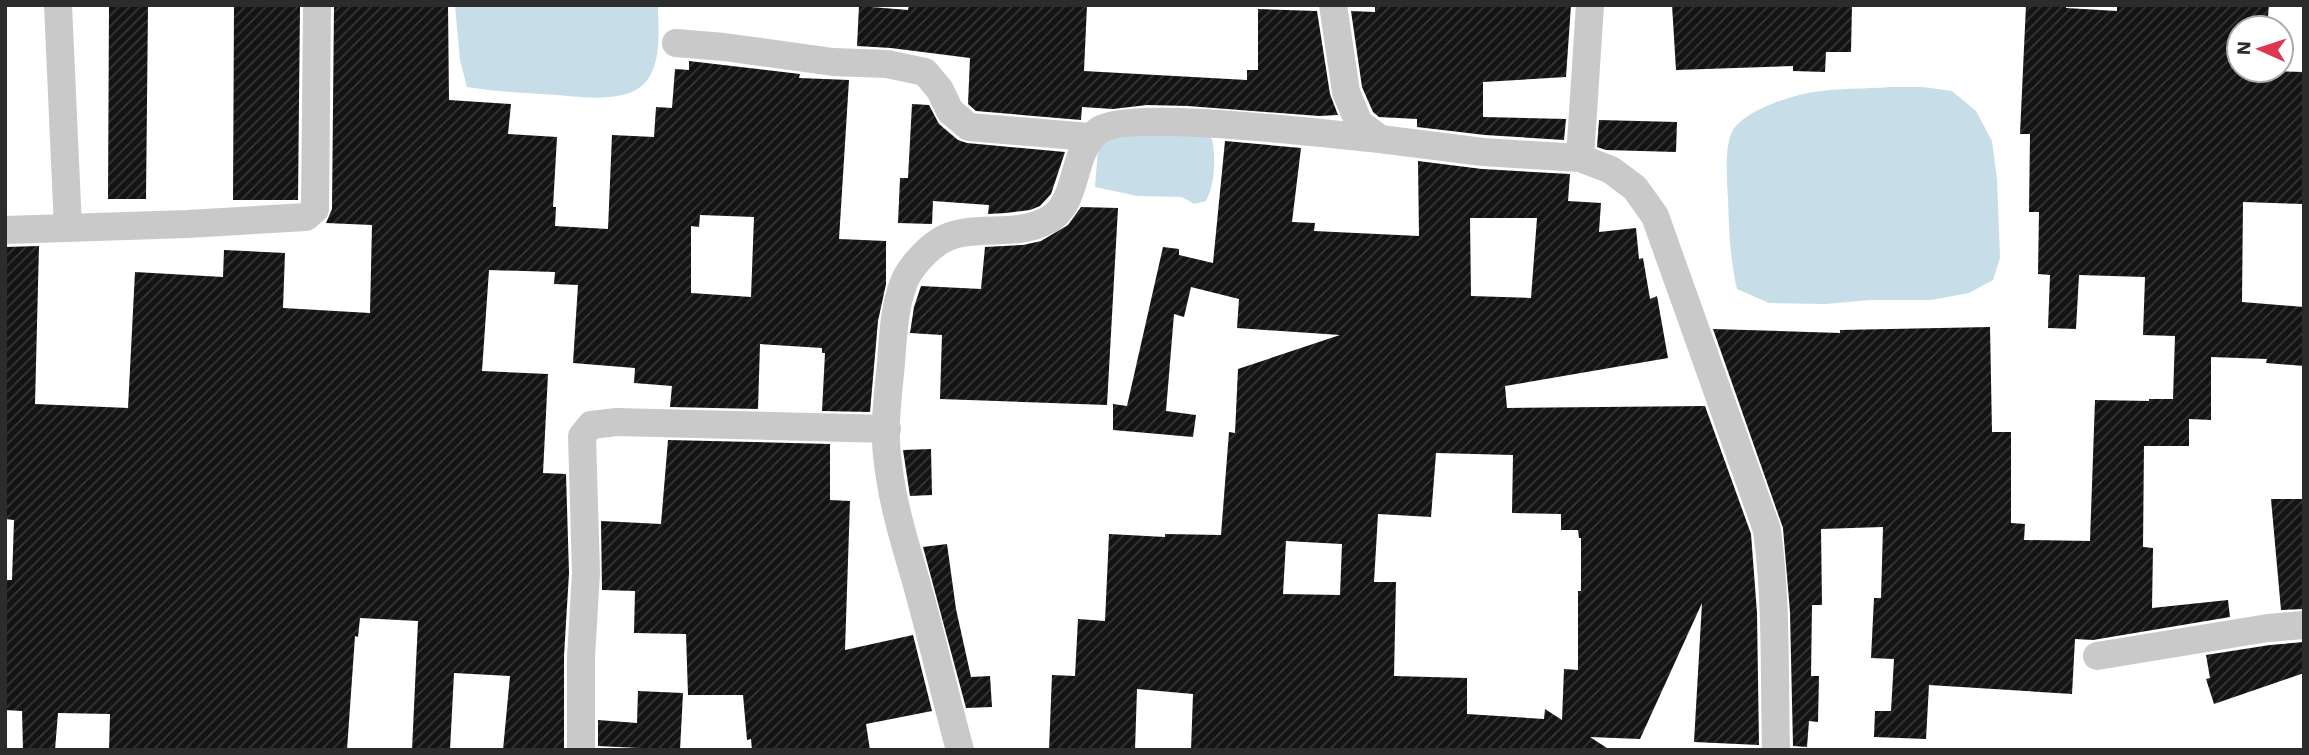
<svg xmlns="http://www.w3.org/2000/svg" width="2309" height="755" font-family="'Work Sans',sans-serif">
<style>
.water{fill:#c7dee9}
.building{fill:url(#building-hatch);fill-rule:evenodd}
.lines{fill:none;stroke-linecap:round;stroke-linejoin:round}
.street{stroke:#c9c9c9;stroke-width:28}
</style>
<defs>
<pattern id="building-hatch" width="6" height="6" patternUnits="userSpaceOnUse" patternTransform="scale(1.75)"><rect width="6" height="6" fill="#131313"/><path d="M-1 1l2-2M0 6l6-6M5 7l2-2" fill="none" stroke="#363636"/></pattern>
</defs>
<rect width="100%" height="100%" fill="#fff"/>
<path class="water" d="M455 5H658C658 28 662 59 648 79 642 88 632 93 622 95 601 100 579 97 558 95 528 93 497 92 467 87L460 60Z
M1890 87H1923L1952 91 1976 111 1992 141 1997 179 2000 258 1993 280 1969 293 1931 300H1870L1825 304 1769 303 1737 289C1730 259 1729 230 1728 199 1727 181 1724 145 1733 130 1746 110 1792 95 1814 92 1839 88 1865 89 1890 87Z
M1118 132 1204 133 1212 139C1216 158 1215 184 1206 201L1194 204 1182 197 1137 196 1095 187 1098 149Z"/>
<path class="building" d="M109 5H148L146 199H108Z
M234 5H300L298 200H233Z
M334 5H448L449 100 511 104 508 134 557 137 553 207H556L555 226 608 229 612 135 654 137 656 107 672 108 675 69 689 70V61L800 74 799 78 849 80 839 239 886 241V284L878 321 870 412 822 411 825 353H822V348L760 344 758 409 670 407 672 386 634 383 635 368 573 363 578 285 554 284 555 272 489 270 482 371 548 374 543 473 566 474 569 573 564 656V750H503L510 676 454 673 450 750H412L418 621 360 618 358 637 355 636 347 750H109L110 714 58 713 55 750H23L22 711 5 710V580H12L14 520 5 519V247L39 246 35 404 128 408 135 272 223 277 224 250 285 253 283 308 370 313 372 225 326 223 332 209ZM700 215 754 217 751 297 691 293V226L699 227Z
M909 5H1087L1084 71 1247 80V70H1258V9L1317 11 1330 94 1338 115 1319 116 1188 106 1147 105 1113 109 1082 107 1081 120 976 111 968 104 970 58 891 48 857 46 859 6 908 10Z
M1375 5H1571L1566 77 1483 82V117L1566 119 1564 140 1485 135 1417 127V119L1379 117 1373 112 1362 87 1351 11 1375 12Z
M1672 5H1852L1851 52H1826L1825 72 1793 71V66L1676 70Z
M2026 5H2066V8L2117 11V5H2269L2267 28H2239V70L2304 72V204L2243 202 2242 302 2304 307V366L2266 363 2267 359 2211 357V420L2189 419V446H2144L2143 547 2153 548 2152 608 2228 600 2230 617 2093 640 2075 639 2072 694 1929 685 1926 739 1874 737 1875 711H1891L1894 659 1871 658 1874 598H1881L1883 527 1821 529 1822 605H1812L1811 676H1819L1818 722 1809 721 1807 747 1793 746 1790 612 1783 528 1713 329 1840 333V330L1990 327 1992 432H2011V523L2025 524 2024 540 2090 541 2095 400 2149 401V399H2173L2175 336 2143 335 2145 277 2079 275 2076 329 2048 328 2050 275 2038 274 2039 212H2029L2030 134H2020Z
M912 104 929 105 939 124 958 140 967 143 1065 152 1051 194 1040 206 1030 210 1006 213 988 214 989 205 933 201 932 224 898 223 900 178H908Z
M1599 120 1677 122 1676 152 1606 150 1597 147Z
M1225 141 1301 148 1292 222 1315 223 1314 231 1419 236 1418 161 1482 169 1570 174 1568 201 1601 203 1599 232 1636 228 1639 259 1643 258 1650 299 1657 296 1668 358 1505 386 1507 408 1705 406 1751 534 1757 613 1759 745 1694 742 1702 603 1640 739 1590 737 1610 750H1191L1193 694 1137 689 1135 750H1049L1052 675 1075 676 1078 619 1105 621 1109 534 1165 537V534L1221 535 1229 432 1235 433 1238 369 1340 335 1237 328 1239 299 1191 287 1184 317 1174 314 1166 411 1196 415 1193 437 1113 430V404L1127 406 1163 247 1179 249V255L1213 263ZM1470 218H1537L1531 298 1471 296ZM1436 453 1513 455 1512 513 1561 514V530H1578L1579 538H1581V591H1578V670L1564 669 1562 720 1545 709 1544 719 1467 714V678L1394 676 1396 582H1374L1378 514 1431 517ZM1286 541 1342 544 1340 595 1283 594Z
M1081 207 1118 208 1107 405 940 399 942 335 910 333 914 307 921 286 981 289 985 247 1023 245 1041 241 1068 225Z
M668 440 830 444V500L850 501 845 650 913 635 932 711 866 724 870 750H752L751 739 747 740 743 695H688L686 634 634 633 635 591 602 590 601 521 661 524Z
M931 449 932 495 910 496 903 450Z
M2271 499H2304V609L2281 610Z
M947 544 956 609 971 677 990 676 992 707 966 708 923 547Z
M2304 642V673L2214 704 2206 679 2210 678 2206 655 2270 645Z
M638 691 683 693 680 750 598 746V720L637 723Z"/>
<g class="lines">
<path class="street" d="M58 5 68 228
M1333 5 1346 92 1359 123 1380 139 1483 152 1580 158 1611 170 1635 188 1655 216 1767 530C1777 604 1774 676 1776 750
M676 43 724 47 833 62 887 64 925 72 940 90 950 111 969 127 1089 137
M1580 158 1590 5
M5 230 188 224 306 217 315 209 317 5
M2097 656 2268 628 2304 625
M581 750V657L586 573 582 436 591 425 617 422 887 429
M960 750C946 699 934 647 920 596 908 552 893 509 888 463 883 431 888 395 891 363 893 337 894 309 903 285 908 269 926 250 940 241 971 222 1014 239 1048 220 1080 203 1070 152 1098 131 1128 108 1332 135 1380 139"/>
</g>
<rect width="2309" height="755" fill="none" stroke="#2c2c2c" stroke-width="14"/>
<g transform="translate(2260 49) rotate(273)"><circle r="33" fill="#ffffff" stroke="#ababab" stroke-width="2"/>
<path d="M0-5L12 26L0 18L-12 26Z" fill="#dc3650"/>
<text y="-10" font-size="19" font-weight="bold" text-anchor="middle" fill="#2c2c2c">N</text>
</g>
</svg>
